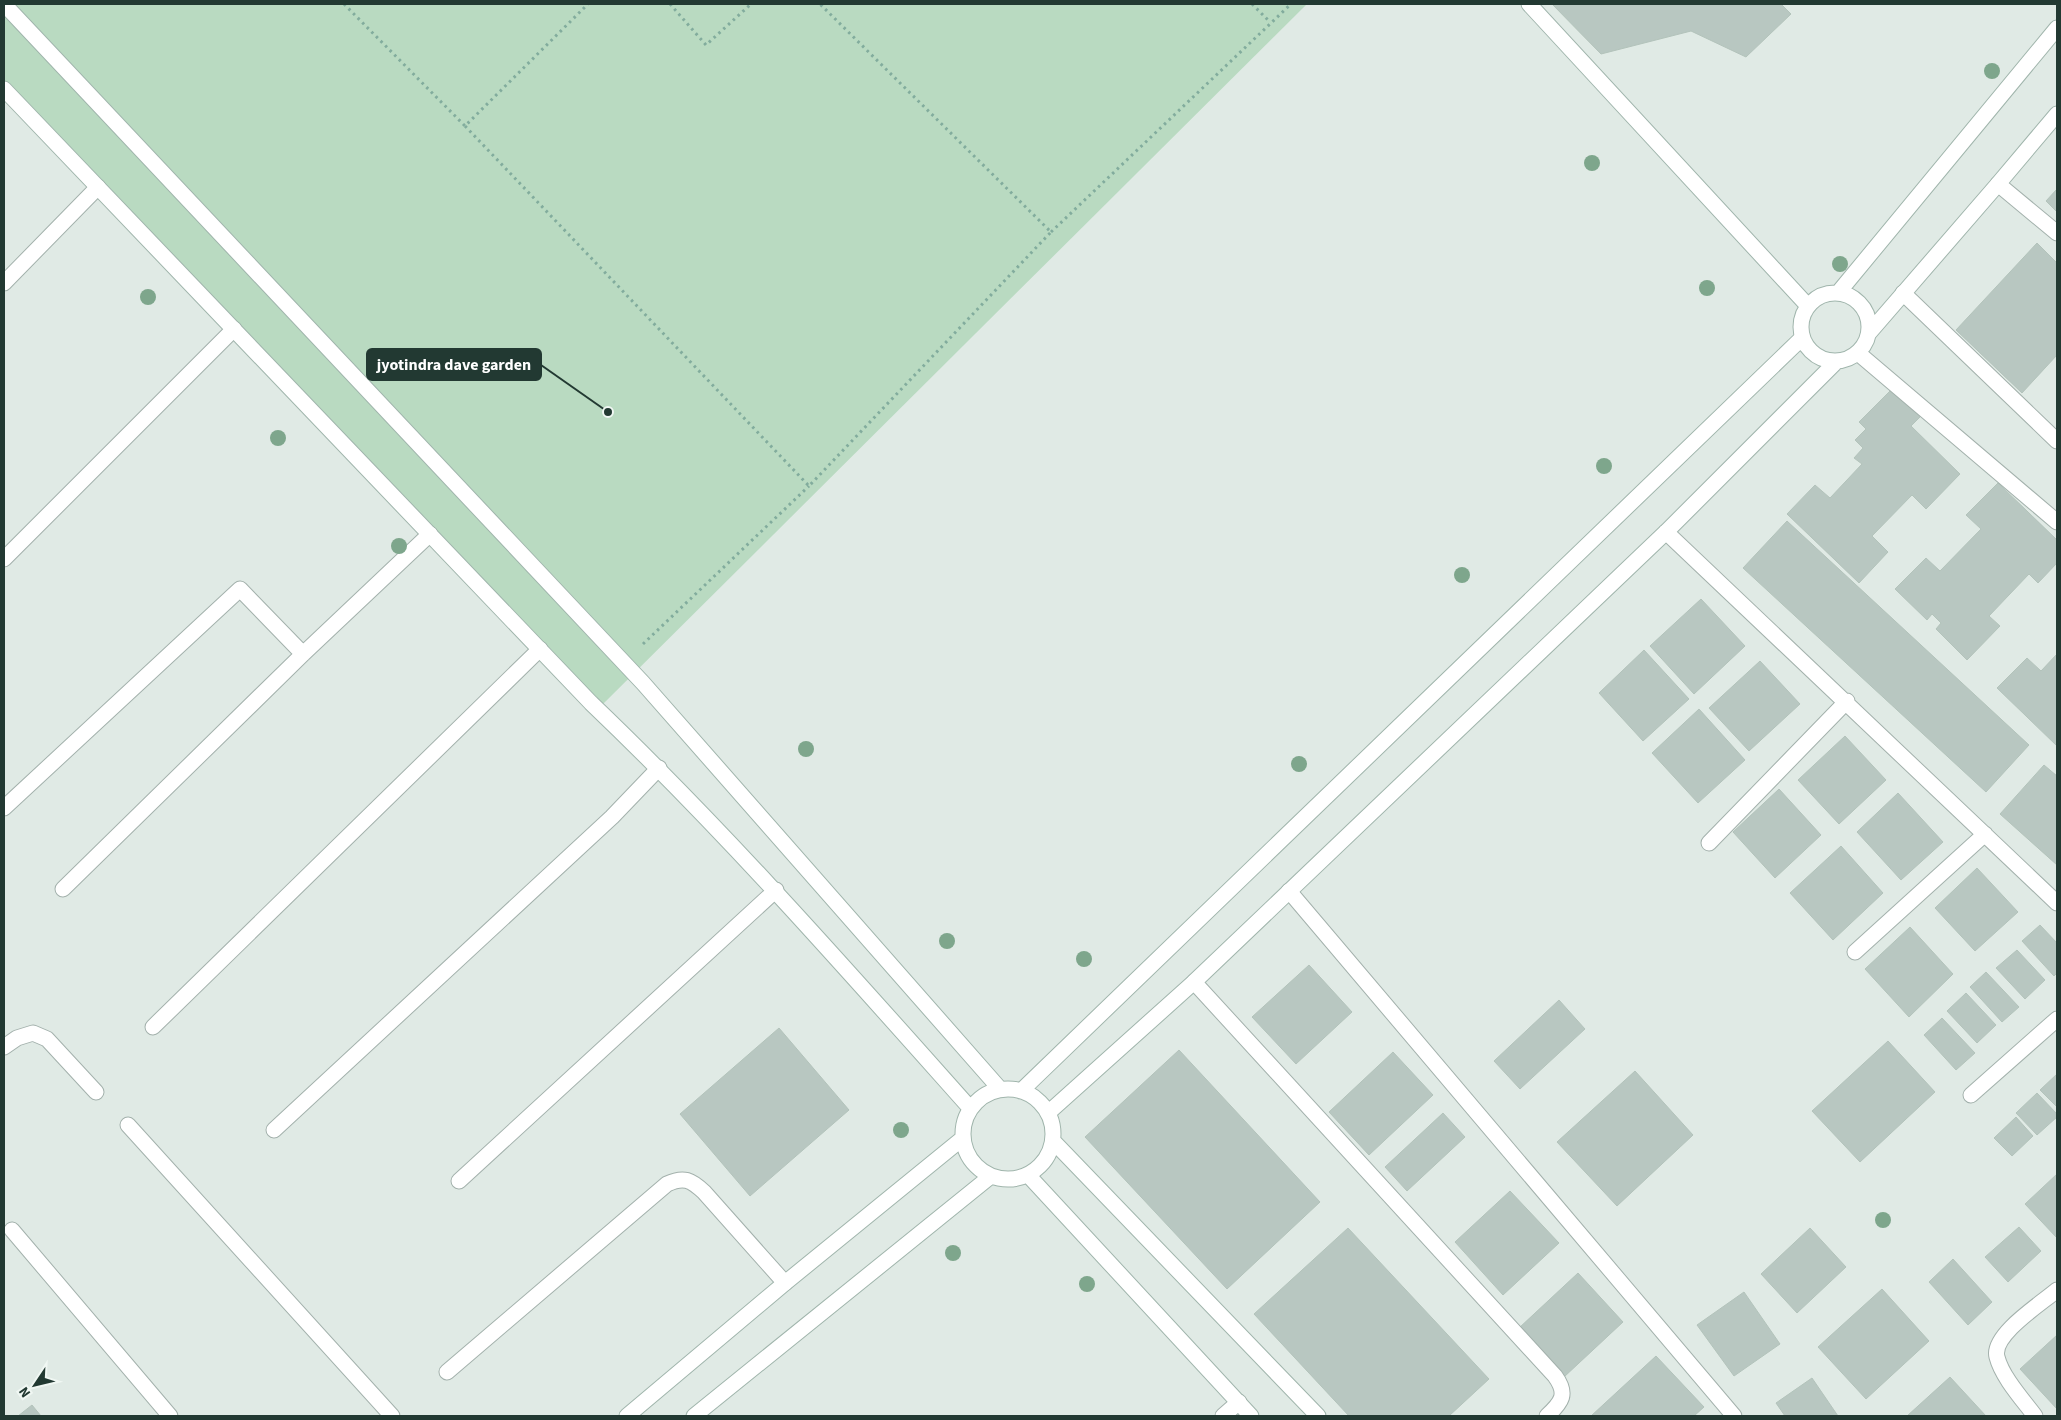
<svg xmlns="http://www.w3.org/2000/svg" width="2061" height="1420" font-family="'Source Sans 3',sans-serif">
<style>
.green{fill:#b9dac1}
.building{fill:#b8c7c1;stroke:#b3c3bb}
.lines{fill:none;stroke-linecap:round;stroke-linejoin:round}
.lane-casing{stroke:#a3b1ac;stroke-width:17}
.street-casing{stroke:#a3b1ac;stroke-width:17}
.secondary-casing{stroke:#a0b5ac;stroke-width:17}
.path{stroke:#82ac9d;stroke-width:3;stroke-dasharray:2.5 4;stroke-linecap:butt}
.lane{stroke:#fff;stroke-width:15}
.street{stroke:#fff;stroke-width:15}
.secondary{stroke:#fff;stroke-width:15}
.tree{fill:#7ea68c}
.leader{fill:none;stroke:#223932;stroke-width:2}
.callout-dot{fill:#223932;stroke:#f0f7f3;stroke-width:2}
.callout{fill:#223932;stroke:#223932;stroke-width:2}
.callout-label{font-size:16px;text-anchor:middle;font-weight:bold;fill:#fff}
</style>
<rect width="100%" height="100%" fill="#e0eae5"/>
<path class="green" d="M4 4H1307L600 707 4 82Z"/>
<path class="building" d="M1552 4H1781L1791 14 1746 57 1691 31 1601 54Z
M2057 189V212L2046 201Z
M2037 243 2057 263V355L2022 393 1956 330Z
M1894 387 1922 415 1911 426 1960 474 1926 509 1912 495 1872 536 1888 552 1859 583 1787 514 1815 485 1830 498 1862 464 1854 458 1863 448 1855 440 1866 429 1859 422Z
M1998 483 2057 540V563L2038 583 2029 574 1989 616 2000 626 1967 660 1936 629 1941 623 1932 614 1927 620 1895 589 1926 558 1940 571 1981 529 1966 515Z
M1787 521 2029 745 1986 792 1743 568Z
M1701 599 1745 646 1694 694 1650 646Z
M1644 650 1689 699 1643 741 1599 693Z
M2057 654V746L1997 688 2027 658 2041 671Z
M1760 661 1800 704 1749 751 1709 708Z
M1699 709 1745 760 1698 803 1652 753Z
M1845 736 1886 780 1839 824 1798 780Z
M2044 765 2057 776V865L2000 814Z
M1779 789 1821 835 1775 878 1733 832Z
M1898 793 1943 842 1901 880 1857 832Z
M1841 846 1883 893 1833 940 1790 893Z
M1977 868 2018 912 1975 951 1935 908Z
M2040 925 2057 943V973L2054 976 2022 941Z
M1910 927 1953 974 1909 1017 1865 969Z
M2017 950 2045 980 2025 999 1996 968Z
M1309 965 1352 1012 1296 1064 1252 1017Z
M1986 972 2019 1007 2002 1022 1970 987Z
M1966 993 1996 1025 1977 1043 1947 1011Z
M1559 1000 1585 1029 1520 1089 1494 1061Z
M1942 1018 1975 1053 1956 1070 1924 1035Z
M779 1028 849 1110 750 1196 680 1114Z
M1888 1041 1935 1092 1860 1162 1812 1111Z
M1179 1050 1320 1202 1227 1289 1085 1137Z
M1393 1052 1433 1095 1369 1155 1329 1112Z
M1635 1071 1693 1135 1617 1206 1557 1142Z
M2057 1074V1107L2040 1090Z
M2037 1093 2057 1114V1117L2037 1135 2016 1113Z
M1443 1113 1465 1137 1407 1191 1385 1167Z
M2016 1117 2033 1136 2012 1156 1994 1138Z
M2057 1174V1238L2025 1204Z
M1510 1191 1559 1243 1503 1295 1455 1242Z
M2019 1227 2041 1251 2008 1282 1985 1257Z
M1348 1228 1489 1379 1449 1416H1349L1254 1314Z
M1810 1228 1846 1267 1797 1313 1761 1274Z
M1953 1259 1992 1302 1968 1325 1929 1282Z
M1578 1273 1623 1322 1564 1377 1519 1328Z
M1882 1289 1929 1341 1866 1399 1818 1347Z
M1744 1292 1780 1344 1734 1376 1697 1325Z
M2057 1335V1409L2020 1369Z
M1656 1356 1704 1407 1694 1416H1591Z
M1950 1377 1986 1416H1907Z
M1812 1378 1838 1416H1785L1776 1403Z
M32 1405 41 1416H18Z"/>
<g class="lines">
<g class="lane-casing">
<path id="lane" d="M4 808 240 589 303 654
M63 889 303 654 430 534
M274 1130 612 817 659 768
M1223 1416 1239 1402"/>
</g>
<g class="street-casing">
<path id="street" d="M1998 184 2057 233
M4 283 98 187
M1903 293 2057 441
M1858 353 2057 522
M1666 532 2057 903
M4 559 234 329
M1709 843 1847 701
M1289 891 1734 1416
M1855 952 1985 834
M1194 982 1555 1376C1568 1394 1562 1402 1547 1416
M153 1027 540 649
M4 1047 17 1038 33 1033 47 1039 96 1092
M1971 1095 2057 1019
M128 1125 392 1416
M459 1181 776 890
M12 1230 170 1416
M447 1372 667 1184C684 1176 691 1180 704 1192L785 1283
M2035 1416C2023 1400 2002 1377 1997 1357 1991 1335 2042 1303 2057 1290"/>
</g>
<g class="secondary-casing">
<path id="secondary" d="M4 4 643 683 1000 1089
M1529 4 1808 306
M4 89 591 703C725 831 847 970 970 1108
M1801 327a34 34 0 1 1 68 0a34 34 0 1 1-68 0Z
M1838 293 2057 28
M1869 333 1998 184 2057 114
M963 1134a45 45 0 1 1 90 0a45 45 0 1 1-90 0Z
M1021 1091 1802 338
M1048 1113 1194 982 1666 532 1836 362
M1053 1141 1318 1416
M1028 1175 1251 1416
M627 1416 785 1283 963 1138
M694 1416 991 1176"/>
</g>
<path class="path" d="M344 4 465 126 588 4
M670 4 706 45 751 4
M1252 4 1270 22
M465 126 809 486 1051 232 820 4
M1051 232 1291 4
M643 644 809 486"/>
<use href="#lane" class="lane"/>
<use href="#street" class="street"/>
<use href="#secondary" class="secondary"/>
</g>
<g class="tree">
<circle cx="1992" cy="71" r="8"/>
<circle cx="1592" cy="163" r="8"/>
<circle cx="1840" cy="264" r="8"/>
<circle cx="1707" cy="288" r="8"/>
<circle cx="148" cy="297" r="8"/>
<circle cx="278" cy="438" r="8"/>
<circle cx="1604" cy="466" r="8"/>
<circle cx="399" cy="546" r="8"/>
<circle cx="1462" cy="575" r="8"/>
<circle cx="806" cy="749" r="8"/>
<circle cx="1299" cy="764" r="8"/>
<circle cx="947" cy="941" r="8"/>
<circle cx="1084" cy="959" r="8"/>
<circle cx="901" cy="1130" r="8"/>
<circle cx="1883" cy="1220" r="8"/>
<circle cx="953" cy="1253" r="8"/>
<circle cx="1087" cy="1284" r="8"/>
</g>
<path class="leader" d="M608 412L541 365"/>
<circle class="callout-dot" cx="608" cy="412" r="5"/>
<rect class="callout" x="367" y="349" width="174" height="31" rx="5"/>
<g class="callout-label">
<text x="454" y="370">jyotindra dave garden</text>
</g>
<rect width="2061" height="1420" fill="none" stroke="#223932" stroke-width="10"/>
<g transform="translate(35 1385) rotate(235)" stroke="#f0f7f3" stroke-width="4" paint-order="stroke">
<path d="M0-4L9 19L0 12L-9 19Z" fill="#223932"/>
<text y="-8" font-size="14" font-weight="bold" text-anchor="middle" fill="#223932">N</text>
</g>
</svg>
